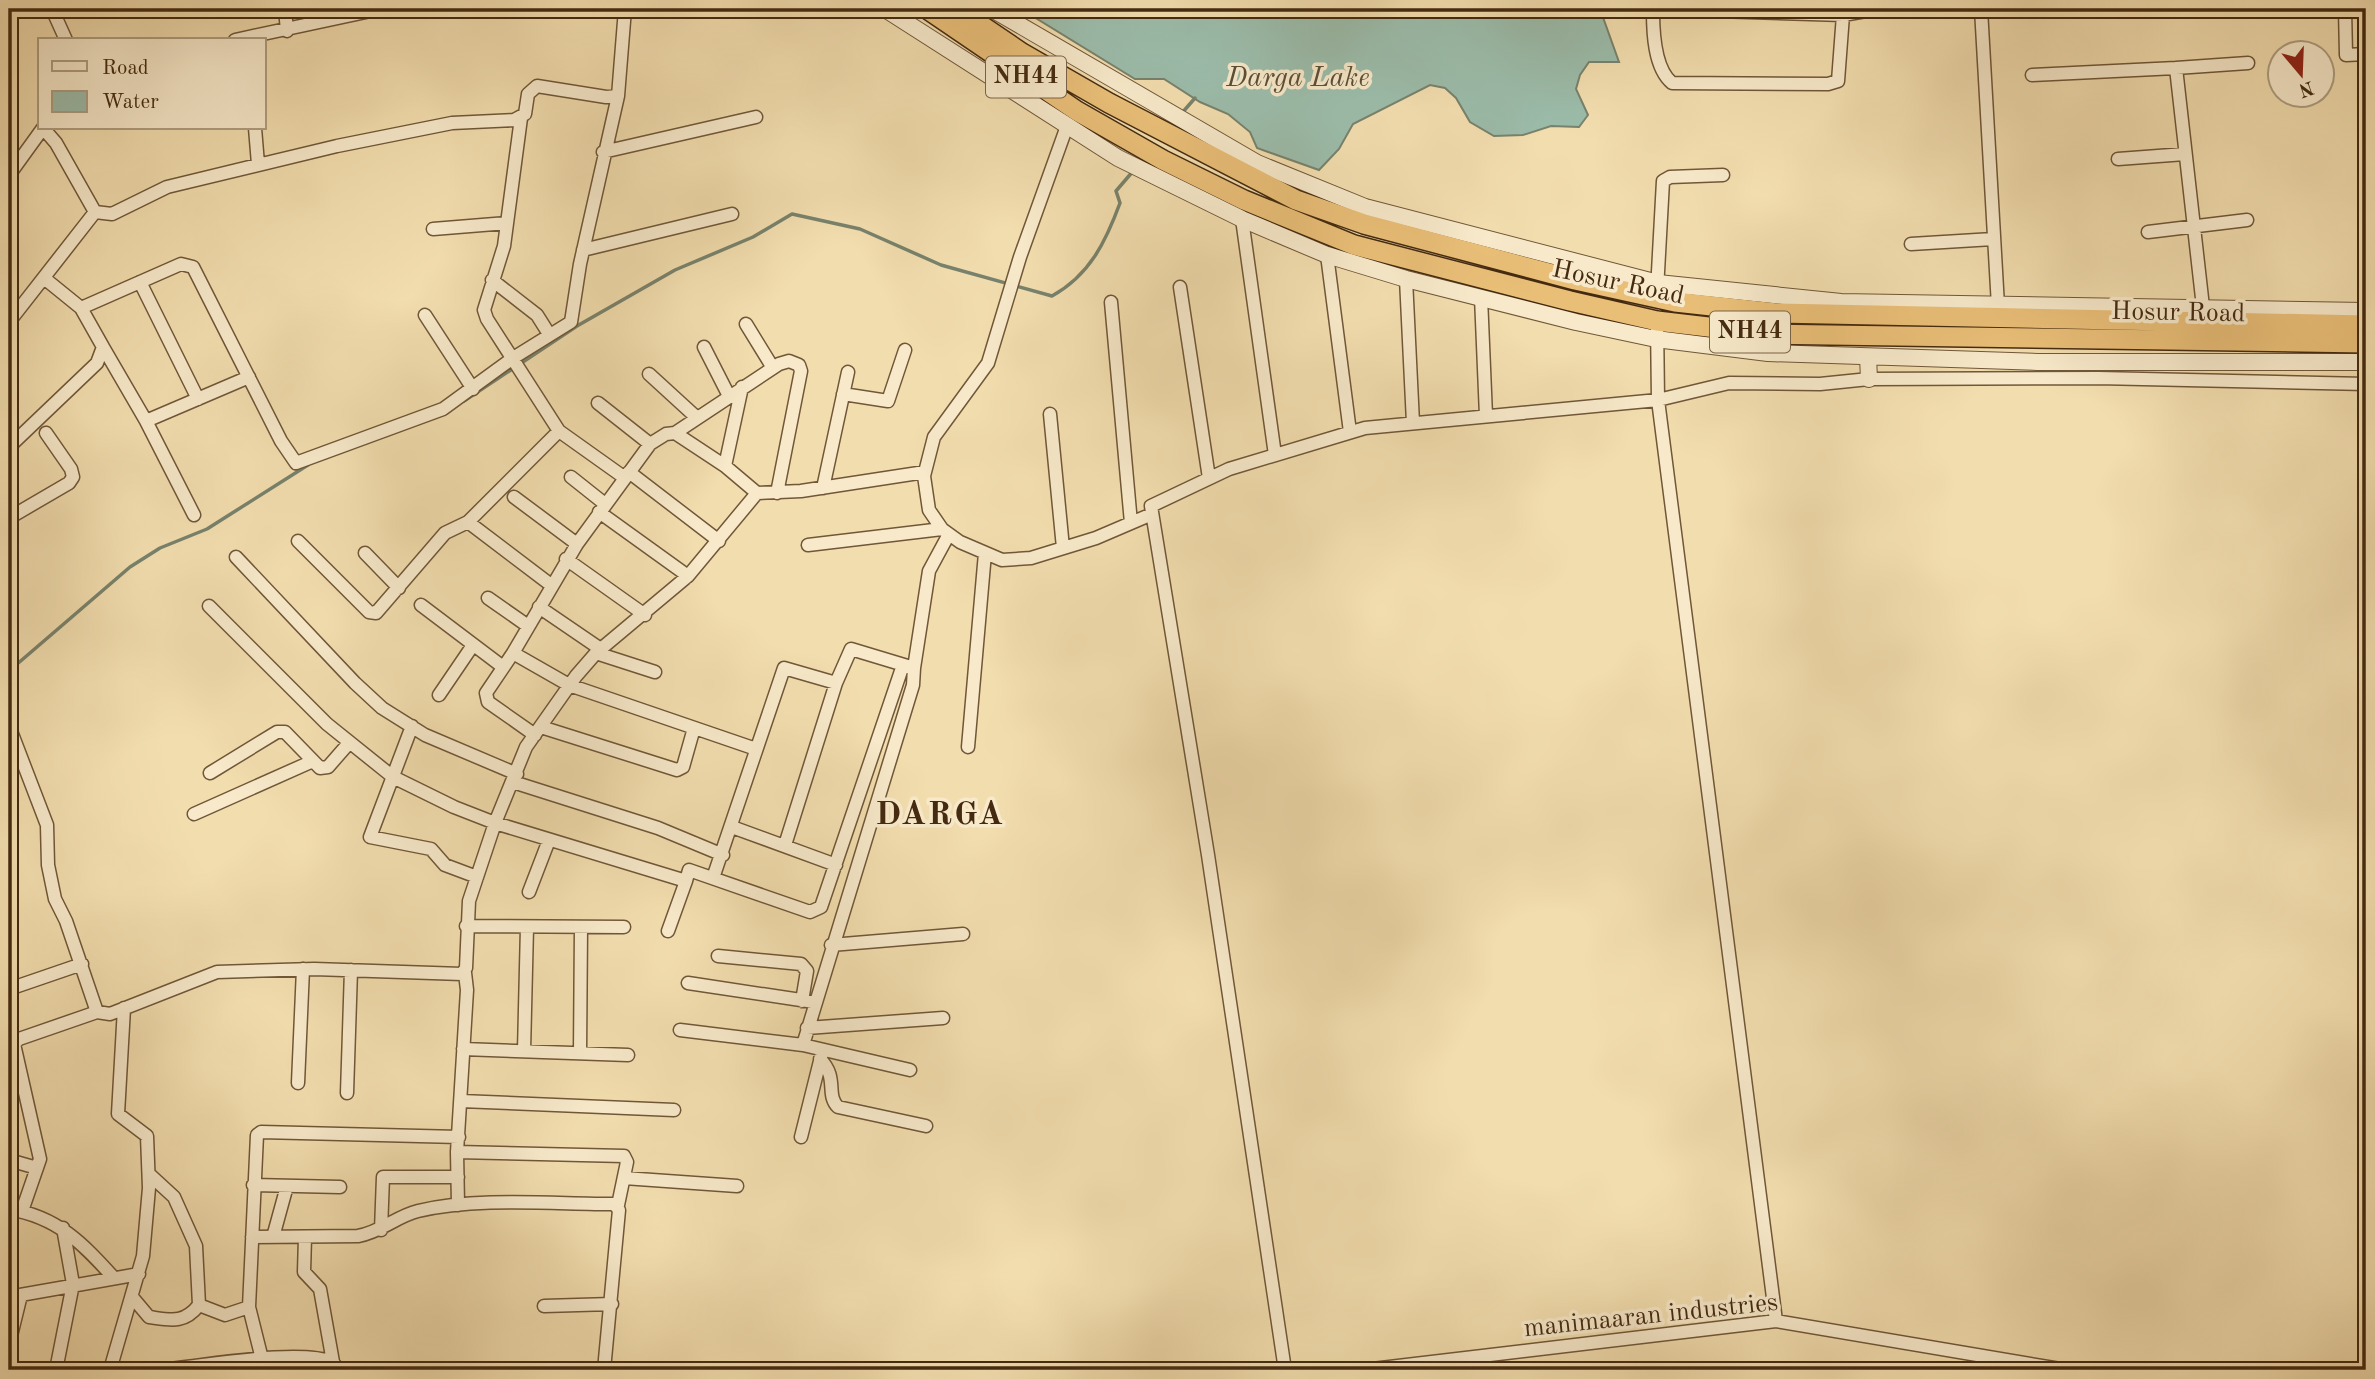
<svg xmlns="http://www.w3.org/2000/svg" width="2375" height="1379" font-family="'Old Standard TT',serif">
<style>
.water{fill:#9bbcaa;stroke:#78826c;stroke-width:2}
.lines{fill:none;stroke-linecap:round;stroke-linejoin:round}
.stream{stroke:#78826c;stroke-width:3.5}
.minor-casing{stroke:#705738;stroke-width:15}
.tertiary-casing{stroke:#705738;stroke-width:18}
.trunk-casing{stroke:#442a10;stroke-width:22}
.minor{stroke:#f7e9ca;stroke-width:12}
.tertiary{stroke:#f7e9ca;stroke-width:16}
.trunk{stroke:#e9be77;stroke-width:19}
.labels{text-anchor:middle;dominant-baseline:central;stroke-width:7;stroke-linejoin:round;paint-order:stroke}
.shield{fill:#f7e9ca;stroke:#7a6348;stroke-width:2}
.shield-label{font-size:24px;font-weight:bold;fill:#442a10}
.street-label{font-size:26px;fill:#442a10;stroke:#f7e9ca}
.water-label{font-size:28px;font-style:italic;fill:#5a4e36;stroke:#f7e9ca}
.district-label{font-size:33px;font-weight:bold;letter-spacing:2px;fill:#442a10;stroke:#f7e9ca}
</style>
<rect width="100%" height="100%" fill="#f2ddae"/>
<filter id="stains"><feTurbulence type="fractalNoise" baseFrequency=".00286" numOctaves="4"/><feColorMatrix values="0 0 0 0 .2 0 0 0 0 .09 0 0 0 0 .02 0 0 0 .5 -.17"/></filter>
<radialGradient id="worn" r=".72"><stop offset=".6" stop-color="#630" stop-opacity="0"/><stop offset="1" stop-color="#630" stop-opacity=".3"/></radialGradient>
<path class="water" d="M1021 9H1600L1619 62H1589L1580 75 1576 89 1588 115 1579 127 1551 126 1523 135 1494 136 1470 122 1456 98 1445 88 1430 85 1353 124 1339 149 1319 170 1257 148 1250 132 1228 114 1200 102 1164 79H1135Z"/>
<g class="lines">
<path class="stream" d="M1182 113 1195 98
M464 401 577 326 675 270 753 237 792 214 860 229 941 265 1052 296C1090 275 1106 241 1120 203L1116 191 1134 170
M9 671 130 567 160 548 207 529 308 465"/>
<g class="minor-casing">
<path id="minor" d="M52 9 66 40
M285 9 287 31
M1843 9V15L1877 9
M1981 9 1998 306
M2345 9 2346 55 2366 54
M1653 11C1653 32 1654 68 1672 83L1828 84 1838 81 1843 15 1653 9
M235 40 380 9
M2176 68 2248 63
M2032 75 2176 68 2203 307
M1067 126 1020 257 988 363 934 437 924 476 929 510 942 529 960 542 1002 560 1031 558 1096 538 1152 514
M43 128 56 143 95 212
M255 128 258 164
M603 152 756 117
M2118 159 2185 154
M9 175 43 128
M1242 219 1275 455
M433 229 507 223
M2148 232 2247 220
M1911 244 1993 239
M583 250 732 214
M1327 255 1350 432
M1406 279 1413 423
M492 280 537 315 549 334
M140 282 198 399
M1180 287 1209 478
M1657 290 1663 181 1670 177 1723 175
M1481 297 1486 416
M1111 302 1131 523
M81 308 181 264 193 267 281 441 296 463 443 409 513 358 571 322 580 264 618 96 625 9
M425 315 473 389
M9 322 95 212 112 214 167 187 337 146 452 123 514 120 525 114 528 94 537 86 606 97 618 96
M746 324 773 368
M103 347 146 421 194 515
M704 347 729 396
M649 374 696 417
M843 394 888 401 905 350
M598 403 650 444
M1050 414 1063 548
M146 421 249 377
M559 431 625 478
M675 433 779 364 789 361 799 365 801 371 777 493
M9 447 97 363 103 347 81 308 44 278
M725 466 742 387
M629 472 719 541
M571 477 605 504
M823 488 848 372
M514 497 577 544 650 444 666 434 675 433 725 466 757 493 801 491 925 472
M599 512 688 576
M9 518 69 483 73 477 71 469 46 433
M468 522 551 585
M298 541 369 612 376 613 445 533 468 522 559 431 487 319 484 310 504 246 521 118
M808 545 942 529
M365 553 399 588
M236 557 355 683 382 708 425 735 517 774
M566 559 645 615
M488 598 528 626
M421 605 503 667
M209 606 327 724 393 777 454 807 495 823 686 881 689 870 810 912 821 907 903 665
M539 607 602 650
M513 653 569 685 756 749
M596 653 655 672
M439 695 473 645
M9 726 47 825 48 865 55 899 66 921 97 1012 110 1014 217 972 314 969 462 974 466 968 469 901 495 823 526 747 576 676 596 653 688 576 757 493
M412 726 370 837 431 849 445 865 477 877
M541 727 677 770 683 767 694 728
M535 735 488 702 486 693 513 653 577 544
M968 747 985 553
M210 773 277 732H285L320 768 328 767 349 743
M513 782 658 828 723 855
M194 814 313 761
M732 827 836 865
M785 845 836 683
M713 878 784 668 836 683 851 649 914 668 929 571 949 534
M529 892 549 840
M466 926 624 927
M668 931 686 881
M831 945 963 934
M718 956 801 964 807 971 802 1001
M688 983 814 1002
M12 988 82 964
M807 1028 943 1018
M680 1030 803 1045 910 1070
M803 1045 913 685 914 668
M463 1049 628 1055
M524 1051 527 927
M580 1053 581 927
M820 1059C839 1078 825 1094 838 1107L926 1126
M298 1083 303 969
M347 1093 351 970
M461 1101 674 1110
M801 1137 822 1053
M457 1152 624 1156 627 1162 618 1205
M9 1160 37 1168
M149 1174 174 1197 196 1246 199 1305 225 1315 249 1307
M624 1178 737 1186
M253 1185 340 1187
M458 1205 457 1152 467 990 465 973
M9 1209C58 1217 82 1243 114 1278
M22 1211 40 1159 14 1044 19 1039 97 1012
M381 1230 383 1177H458
M252 1237 358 1236C381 1232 397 1216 418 1211 478 1197 552 1204 614 1204L619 1210 604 1370
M273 1237 287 1186
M305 1237 304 1272 320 1289 333 1362
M9 1297 139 1274
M133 1298 149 1317C171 1320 184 1324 199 1305
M544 1306 612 1304
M1776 1321 1658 400 1729 383 1820 384 1869 379 2098 378 2366 384
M9 1344 21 1295
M262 1359 249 1307 257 1135 261 1132 459 1137
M56 1370 73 1284 63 1228
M110 1370 143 1256 149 1188 147 1136 118 1114 124 1008
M158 1370C200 1367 297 1348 333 1362L338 1370
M1285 1370 1208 855 1151 506 1229 469 1365 428 1658 400 1657 321
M1364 1370 1776 1321 2066 1370"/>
</g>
<g class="tertiary-casing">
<path id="tertiary" d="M885 9 1118 158 1242 219 1327 255 1406 279 1576 322 1656 339 1768 353 2038 362H2366
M992 9 1257 163 1365 207 1658 283 1841 302 2366 311
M1868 357 1869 379"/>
</g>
<g class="trunk-casing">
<path id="trunk" d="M927 9 1077 111 1163 160 1244 200 1354 245 1570 301 1657 321 1768 334 2366 343
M957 9 1022 53 1109 103 1296 200 1364 224 1575 280 1675 302 1776 313 2366 325"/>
</g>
<use href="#minor" class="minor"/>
<use href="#tertiary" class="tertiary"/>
<use href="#trunk" class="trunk"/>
</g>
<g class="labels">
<g class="shield">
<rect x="986" y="56.5" width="80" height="41" rx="5"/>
<rect x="1710" y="311.5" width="80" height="41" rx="5"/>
</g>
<g class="shield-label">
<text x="1026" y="77">NH44</text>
<text x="1750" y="332">NH44</text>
</g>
<g class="street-label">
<text transform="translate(1618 283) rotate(12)">Hosur Road</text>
<text transform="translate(2178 313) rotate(1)">Hosur Road</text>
<text transform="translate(1651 1316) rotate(-6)">manimaaran industries</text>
</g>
<g class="water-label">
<text x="1298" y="79">Darga Lake</text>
</g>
<g class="district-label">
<text x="940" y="815">DARGA</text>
</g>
</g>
<rect width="2375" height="1379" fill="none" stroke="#f2ddae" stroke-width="35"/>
<rect x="10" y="10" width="2354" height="1358" fill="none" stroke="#442a10" stroke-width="3.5"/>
<rect x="18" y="18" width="2340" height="1344" fill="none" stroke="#442a10" stroke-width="2"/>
<rect x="38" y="38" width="228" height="91" fill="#f7e9ca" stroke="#af9d80" stroke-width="2"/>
<rect x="52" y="61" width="35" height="10" fill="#f7e9ca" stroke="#af9d80" stroke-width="2"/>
<text x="102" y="74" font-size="21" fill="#442a10">Road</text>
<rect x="52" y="91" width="35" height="21" fill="#9bbcaa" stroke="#af9d80" stroke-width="2"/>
<text x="102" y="108" font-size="21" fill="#442a10">Water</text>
<g transform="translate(2301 74) rotate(161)"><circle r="33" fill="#f7e9ca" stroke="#af9d80" stroke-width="2"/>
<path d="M0-5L12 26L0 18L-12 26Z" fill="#8f2418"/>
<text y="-10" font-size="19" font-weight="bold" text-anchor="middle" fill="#442a10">N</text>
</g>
<rect width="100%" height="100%" filter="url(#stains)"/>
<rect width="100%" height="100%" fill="url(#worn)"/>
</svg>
